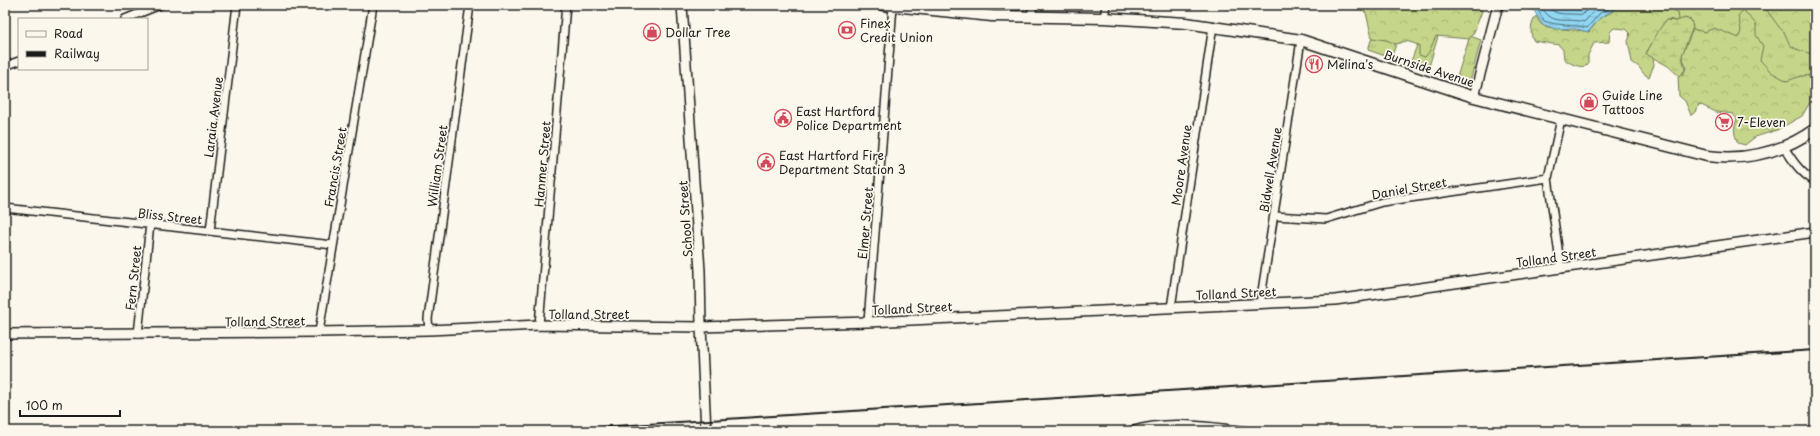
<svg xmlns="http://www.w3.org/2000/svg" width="1820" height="436" font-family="'Playpen Sans',sans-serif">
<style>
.grass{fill:url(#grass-tufts);stroke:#707953}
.forest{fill:url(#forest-crowns);stroke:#707953}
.wetland{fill:url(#wetland-marsh);stroke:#707953}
.water{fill:url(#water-ripples);stroke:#628c9d}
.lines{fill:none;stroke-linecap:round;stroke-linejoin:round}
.shore{stroke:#4b6772;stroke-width:1}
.minor-casing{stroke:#1c1c1c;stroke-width:10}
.tertiary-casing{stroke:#1c1c1c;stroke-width:11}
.secondary-casing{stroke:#1c1c1c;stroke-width:12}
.primary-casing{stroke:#1c1c1c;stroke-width:13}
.minor{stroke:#fbf7ec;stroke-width:7}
.tertiary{stroke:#fbf7ec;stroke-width:8}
.secondary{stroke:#fbf7ec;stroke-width:9}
.primary{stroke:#fbf7ec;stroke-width:10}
.rail{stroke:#1c1c1c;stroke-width:2}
.labels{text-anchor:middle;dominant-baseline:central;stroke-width:3.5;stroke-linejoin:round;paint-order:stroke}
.poi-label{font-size:12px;fill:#1c1c1c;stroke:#fbf7ec;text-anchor:start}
.street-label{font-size:12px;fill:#1c1c1c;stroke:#fbf7ec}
</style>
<defs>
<pattern id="grass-tufts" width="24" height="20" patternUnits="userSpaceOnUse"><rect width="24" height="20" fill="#c5d68a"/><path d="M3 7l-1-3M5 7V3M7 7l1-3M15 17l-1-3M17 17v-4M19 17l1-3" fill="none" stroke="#a9b776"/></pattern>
<pattern id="forest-crowns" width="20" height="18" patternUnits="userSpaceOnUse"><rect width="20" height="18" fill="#c5d68a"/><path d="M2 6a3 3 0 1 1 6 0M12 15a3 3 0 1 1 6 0" fill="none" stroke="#a9b776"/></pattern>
<pattern id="wetland-marsh" width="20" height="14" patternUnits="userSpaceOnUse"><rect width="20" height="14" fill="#c5d68a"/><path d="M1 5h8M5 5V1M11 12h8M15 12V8" fill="none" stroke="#a9b776"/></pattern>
<pattern id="water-ripples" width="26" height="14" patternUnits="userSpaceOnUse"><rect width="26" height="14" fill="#91d7f3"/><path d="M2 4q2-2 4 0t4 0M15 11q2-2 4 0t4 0" fill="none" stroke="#7cb8d0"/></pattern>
</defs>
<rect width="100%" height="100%" fill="#fbf7ec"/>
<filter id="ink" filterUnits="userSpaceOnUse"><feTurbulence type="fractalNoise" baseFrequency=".025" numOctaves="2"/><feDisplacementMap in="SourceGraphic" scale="8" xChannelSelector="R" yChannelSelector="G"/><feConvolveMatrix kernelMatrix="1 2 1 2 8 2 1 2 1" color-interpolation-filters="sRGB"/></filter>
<g filter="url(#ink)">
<path class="grass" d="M1382 5H1411L1391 58 1368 50Z
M1631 5H1795L1815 9V87L1787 81 1692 46 1678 42 1676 48 1629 36 1636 7Z
M1426 21 1441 26 1428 70 1410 64Z
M1470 36 1481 40 1471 78 1466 83 1456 80Z"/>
<path class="forest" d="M1357 5H1470L1478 6 1482 11 1474 32 1469 39 1436 36 1429 52 1425 57 1419 55V45L1406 41 1396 44 1386 40 1372 38 1366 13Z
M1614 5H1661L1678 12 1679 20 1676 21 1669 19 1666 21 1646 53 1653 58 1654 65 1649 77 1644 74 1639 67 1632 62 1628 41 1631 34 1626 29 1614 28 1610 32 1609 42 1594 43 1588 55V65C1580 69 1571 64 1564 59L1563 50 1559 45 1534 41C1529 34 1531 23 1536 16 1537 18 1539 22 1541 24 1548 30 1577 29 1589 32L1600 18 1612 12Z
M1763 5H1815V55L1796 49 1790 45 1784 32 1779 27Z
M1743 10 1756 24V35L1763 46 1760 60 1771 72 1787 81 1801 76 1815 75V94L1802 116 1777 130 1755 137 1745 145 1738 143C1734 134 1733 128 1737 119L1733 114 1716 112 1699 104 1696 112 1691 115 1685 101 1679 96 1678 76 1684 73 1686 68 1682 55 1693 29 1705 32 1714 28 1739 38 1741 30 1738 16Z"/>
<path class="wetland" d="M1685 18 1691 20 1693 27 1682 55 1685 70 1679 76 1668 66 1646 54 1659 30 1666 20 1676 21Z"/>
<path class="water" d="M1531 5H1614L1616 8 1600 18 1588 32 1573 28 1556 29 1542 24Z"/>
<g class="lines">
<path class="shore" d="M1535 5 1544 21C1558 26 1572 24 1587 28L1600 13 1610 8 1611 5
M1541 5C1551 27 1564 17 1584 22L1594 11 1604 5
M1547 5C1555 18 1568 12 1582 15L1592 5"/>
<g class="minor-casing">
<path id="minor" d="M1031 17 1033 5
M1104 18 1106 5
M125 19 160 5
M5 66 19 61
M1561 119 1548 178 1561 269
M1784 147C1792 160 1801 174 1815 181
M5 208 333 245
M1274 216 1326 219 1382 202 1548 178
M210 231 237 5
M1260 304 1301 40
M1171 308 1213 26
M868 322 893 6
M539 325 566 5
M429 330 428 319 470 5
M319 332 373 5
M138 334 150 224"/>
</g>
<g class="tertiary-casing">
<path id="tertiary" d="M1132 431C1169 420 1207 427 1245 431"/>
</g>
<g class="secondary-casing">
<path id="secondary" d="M682 5 700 271 701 327 706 431
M1474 97 1498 5
M5 334 319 332 429 330 539 325 701 327 868 322 1335 300 1815 232"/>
</g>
<g class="primary-casing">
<path id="primary" d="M883 5 992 16 1104 18 1186 23 1301 40 1474 97 1707 156C1746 161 1783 152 1815 129"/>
</g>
<use href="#minor" class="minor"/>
<use href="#tertiary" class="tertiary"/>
<use href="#secondary" class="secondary"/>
<use href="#primary" class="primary"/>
<path class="rail" d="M537 431 1815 350"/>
</g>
</g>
<defs>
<g id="bank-ring" transform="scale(0.9)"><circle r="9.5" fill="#fbf7ec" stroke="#d1495b" stroke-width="1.5"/><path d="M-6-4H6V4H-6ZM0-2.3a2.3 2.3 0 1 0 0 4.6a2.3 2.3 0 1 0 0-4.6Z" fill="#d1495b"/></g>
<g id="shop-ring" transform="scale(0.9)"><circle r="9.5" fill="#fbf7ec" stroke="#d1495b" stroke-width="1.5"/><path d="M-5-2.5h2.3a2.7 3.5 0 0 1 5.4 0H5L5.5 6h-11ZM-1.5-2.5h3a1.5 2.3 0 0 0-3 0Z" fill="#d1495b"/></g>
<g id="restaurant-ring" transform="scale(0.9)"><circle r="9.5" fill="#fbf7ec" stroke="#d1495b" stroke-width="1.5"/><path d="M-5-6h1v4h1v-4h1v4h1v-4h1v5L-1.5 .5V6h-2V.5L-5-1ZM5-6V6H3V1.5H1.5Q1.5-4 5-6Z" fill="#d1495b"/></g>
<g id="civic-ring" transform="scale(0.9)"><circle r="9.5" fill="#fbf7ec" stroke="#d1495b" stroke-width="1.5"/><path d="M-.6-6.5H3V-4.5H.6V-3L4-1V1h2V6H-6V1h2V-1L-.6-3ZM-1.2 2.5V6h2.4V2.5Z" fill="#d1495b"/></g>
<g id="supermarket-ring" transform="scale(0.9)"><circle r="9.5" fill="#fbf7ec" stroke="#d1495b" stroke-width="1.5"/><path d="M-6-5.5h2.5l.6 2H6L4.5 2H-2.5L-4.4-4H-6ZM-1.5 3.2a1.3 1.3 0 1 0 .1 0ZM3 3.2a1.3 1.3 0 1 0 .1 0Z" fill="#d1495b"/></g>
</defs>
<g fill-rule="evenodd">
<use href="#bank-ring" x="847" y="30"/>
<use href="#shop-ring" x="652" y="32"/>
<use href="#restaurant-ring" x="1314" y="64"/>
<use href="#shop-ring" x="1589" y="102"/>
<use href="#civic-ring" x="783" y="118"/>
<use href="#supermarket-ring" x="1724" y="122"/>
<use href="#civic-ring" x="766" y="162"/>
</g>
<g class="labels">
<g class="poi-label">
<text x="860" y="23">Finex<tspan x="860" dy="14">Credit Union</tspan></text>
<text x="665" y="32">Dollar Tree</text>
<text x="1327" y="64">Melina's</text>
<text x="1602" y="95">Guide Line<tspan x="1602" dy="14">Tattoos</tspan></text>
<text x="796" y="111">East Hartford<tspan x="796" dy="14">Police Department</tspan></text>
<text x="1737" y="122">7-Eleven</text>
<text x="779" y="155">East Hartford Fire<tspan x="779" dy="14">Department Station 3</tspan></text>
</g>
<g class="street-label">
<text transform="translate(1429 68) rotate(18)">Burnside Avenue</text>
<text transform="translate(213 117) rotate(-83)">Laraia Avenue</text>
<text transform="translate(542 164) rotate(-85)">Hanmer Street</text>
<text transform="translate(1181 165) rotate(-82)">Moore Avenue</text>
<text transform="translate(437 166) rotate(-82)">William Street</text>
<text transform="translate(335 167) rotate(-80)">Francis Street</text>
<text transform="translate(1270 170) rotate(-81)">Bidwell Avenue</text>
<text transform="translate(1409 188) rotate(-10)">Daniel Street</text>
<text transform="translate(170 216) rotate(6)">Bliss Street</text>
<text transform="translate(685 219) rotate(-94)">School Street</text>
<text transform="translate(865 223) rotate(-85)">Elmer Street</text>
<text transform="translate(1556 257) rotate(-8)">Tolland Street</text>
<text transform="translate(133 278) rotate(-84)">Fern Street</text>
<text transform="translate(1236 293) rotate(-3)">Tolland Street</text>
<text transform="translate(912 308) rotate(-3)">Tolland Street</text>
<text x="589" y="314">Tolland Street</text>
<text transform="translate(265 321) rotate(-1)">Tolland Street</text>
</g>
</g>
<rect width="1820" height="436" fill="none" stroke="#fbf7ec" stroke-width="20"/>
<rect x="10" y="10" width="1800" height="416" fill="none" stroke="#1c1c1c" stroke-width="1.5" filter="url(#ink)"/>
<rect x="18" y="18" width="130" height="52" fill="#fbf7ec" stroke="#a29f99"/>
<rect x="26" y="31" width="20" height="6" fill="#fbf7ec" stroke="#a29f99"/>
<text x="54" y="38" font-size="12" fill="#1c1c1c">Road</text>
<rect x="26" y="51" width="20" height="6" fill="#1c1c1c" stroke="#a29f99"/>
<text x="54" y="58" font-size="12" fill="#1c1c1c">Railway</text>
<path d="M20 410v6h100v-6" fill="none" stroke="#1c1c1c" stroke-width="2"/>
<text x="26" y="410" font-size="12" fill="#1c1c1c" stroke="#fbf7ec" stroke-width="3" paint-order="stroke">100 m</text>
</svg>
